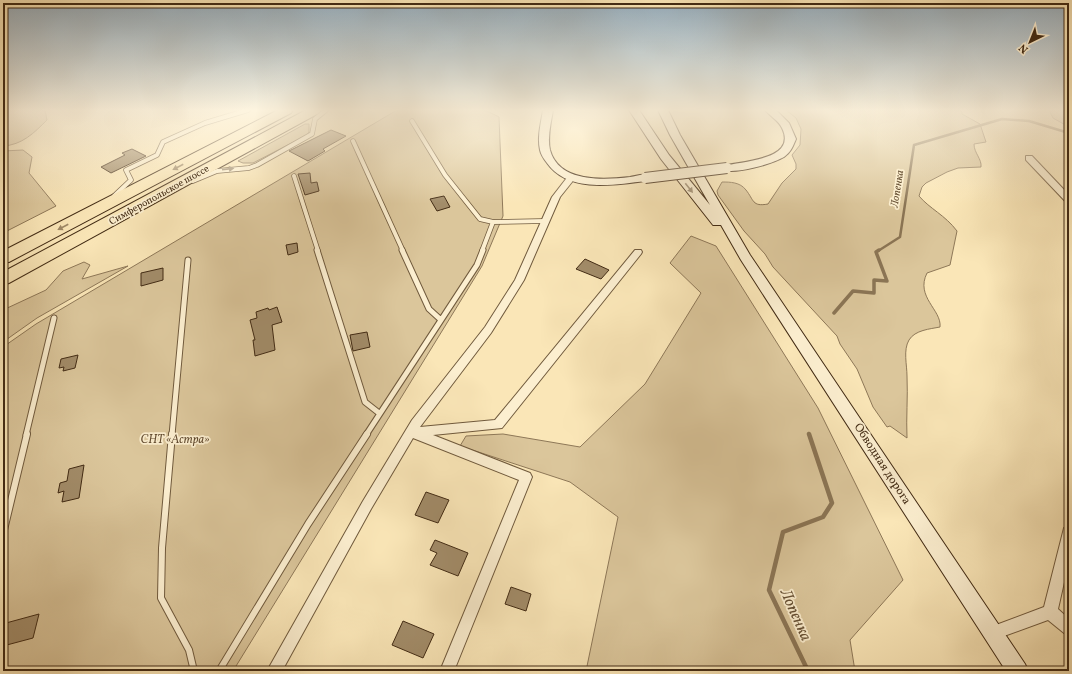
<svg xmlns="http://www.w3.org/2000/svg" width="1072" height="674" font-family="Vollkorn,serif">
<style>
.green{fill:#dbc69b;stroke:#8e7858}
.lines{fill:none;stroke-linecap:round;stroke-linejoin:round}
.stream-far2{stroke:#8b7555;stroke-width:2.5}
.stream-far1{stroke:#8b7555;stroke-width:3.5}
.stream{stroke:#8b7555;stroke-width:4.5}
.building{fill:#a28c69;stroke:#422b14}
.lane-far2-casing{stroke:#705a3d;stroke-width:5.5}
.lane-far1-casing{stroke:#705a3d;stroke-width:7}
.lane-casing{stroke:#705a3d;stroke-width:8}
.street-casing{stroke:#705a3d;stroke-width:2}
.secondary-casing{stroke:#422b14;stroke-width:2}
.highway-casing{stroke:#422b14;stroke-width:2}
.lane-far2{stroke:#fcefd0;stroke-width:4}
.lane-far1{stroke:#fcefd0;stroke-width:5}
.lane{stroke:#fcefd0;stroke-width:6}
.street{fill:#fcefd0;fill-rule:evenodd}
.secondary{fill:#fcefd0;fill-rule:evenodd}
.highway{fill:#fae6b7;fill-rule:evenodd}
.secondary-bridge-casing{stroke:#422b14;stroke-width:12;stroke-linecap:butt}
.secondary-bridge{stroke:#fcefd0;stroke-width:10}
.oneway{fill:#9e8866}
.oneway2{fill:#9f8d72}
.labels{text-anchor:middle;dominant-baseline:central;stroke-width:3.5;stroke-linejoin:round;paint-order:stroke}
.far-street-label{font-size:10px;fill:#422b14;stroke:#fcefd0}
.far-water-label{font-size:11px;font-style:italic;fill:#665034;stroke:#fcefd0}
.park-label{font-size:12px;font-style:italic;fill:#614a2f;stroke:#fcefd0}
.street-label{font-size:12px;fill:#422b14;stroke:#fcefd0}
.near-water-label{font-size:16px;font-style:italic;fill:#665034;stroke:#fcefd0}
</style>
<rect width="100%" height="100%" fill="#fae6b7"/>
<filter id="stains"><feTurbulence type="fractalNoise" baseFrequency=".005" numOctaves="4"/><feColorMatrix values="0 0 0 0 .2 0 0 0 0 .09 0 0 0 0 .02 0 0 0 .5 -.17"/></filter>
<radialGradient id="worn" r=".72"><stop offset=".6" stop-color="#630" stop-opacity="0"/><stop offset="1" stop-color="#630" stop-opacity=".3"/></radialGradient>
<path class="green" d="M3 110H45L47 120C34 133 22 145 3 146Z
M397 110H485L499 117 503 216 482 266 233 671H3V347L36 324Z
M786 110H961L962 114 980 124 986 142 974 144C974 153 982 159 981 167L958 168 947 172 926 183 922 187 919 196C930 209 945 215 957 231L950 265 927 273C915 297 942 310 940 327 930 329 915 330 909 340 903 350 907 365 907 376 908 397 906 418 907 438L890 426 887 427 873 407 857 369 840 344 837 336 773 267 765 254 744 231 718 195 717 191 722 182C730 182 740 182 746 190 754 200 752 207 768 204L782 183 796 169V164L792 155 800 145 801 129 796 118Z
M1049 110H1069V127L1053 118Z
M305 124H309V132L307 135 253 163H243L238 161Z
M23 150 32 157 29 173 56 206 3 233V151Z
M691 236 716 246 818 408 903 580 850 640 855 671H586L618 517 570 482 460 446 466 436 503 434 580 447 645 384 701 293 670 263Z
M84 262 90 265 82 279 128 266 37 318 3 342V310L46 290 63 271Z"/>
<g class="lines">
<path class="stream-far2" d="M878 251 900 237 914 145 1002 119 1029 121 1069 133"/>
<path class="stream-far1" d="M834 313 853 291 874 293V280L887 281 876 252 879 250"/>
<path class="stream" d="M808 671 769 590 783 532 823 517 832 503 809 434"/>
</g>
<path class="building" d="M331 130 346 136 323 149 325 151 308 161 289 151Z
M132 149 146 156 111 173 101 167 125 155 122 153Z
M310 173 311 183 317 182 319 191 305 195 298 174Z
M444 196 450 207 437 211 430 199Z
M297 243 298 252 288 255 286 245Z
M585 259 609 270 601 279 576 269Z
M163 268V280L141 286V273Z
M277 307 282 322 272 325 275 350 255 356 253 340H255L250 320 257 318 256 312 268 308 269 310Z
M367 332 370 347 353 351 350 335Z
M78 355 75 368 63 371 64 367 59 368 61 359Z
M84 465 79 498 62 502 64 491 58 493 60 483 67 481 69 469Z
M426 492 449 500 438 523 415 515Z
M435 540 468 553 458 576 430 565 437 553 430 550Z
M511 587 531 594 526 611 505 604Z
M39 614 33 638 3 646V633L6 623Z
M403 621 434 634 423 658 392 645Z"/>
<g class="lines">
<g class="lane-far2-casing">
<path id="lane-far2" d="M412 121 445 175 480 219 493 222 545 221
M353 141 403 251
M294 176 318 251
M193 181 217 171 249 168 257 165 312 134 315 119 326 110
M114 196 131 180 126 170 157 155 163 142 205 123 248 110
M482 251 493 222"/>
</g>
<g class="lane-far1-casing">
<path id="lane-far1" d="M317 250 365 402 379 413
M402 250 429 309 440 319
M26 435 54 318
M172 435 188 260
M366 435 477 265 483 250"/>
</g>
<g class="lane-casing">
<path id="lane" d="M172 434 162 548 161 598 189 650 194 671
M3 534 27 434
M219 671 308 524 367 434"/>
</g>
<g class="street-casing">
<path id="street" d="M1026 156H1032L1069 195V202H1066L1026 160Z
M569 175H572L576 177 560 197 524 280 491 333 420 427 495 420 635 250H641L642 252 641 254 502 428 433 435 530 473 532 477 454 671H440L519 480 413 438 371 509 282 671H267L363 501 412 420 485 327 515 280 552 197Z
M1069 526V560L1058 609 1069 619V635L1064 633 1048 620 993 640 988 638 986 633 988 628 1044 607 1063 532 1064 528Z"/>
</g>
<g class="secondary-casing">
<path id="secondary" d="M543 110H553C551 123 547 137 550 150 559 183 604 180 630 177 637 176 646 172 650 178L645 181C614 185 568 193 547 163 544 159 541 155 540 150 537 137 541 123 543 110Z
M629 110H639L669 155 710 205 670 135 658 110H668L680 135 750 255 1025 664 1028 671H1006L741 260 721 225H713L661 159Z
M765 110H776L789 123 796 139C793 146 791 152 784 157 772 164 737 174 723 170L722 168 723 166C742 161 798 160 782 128 779 121 770 116 765 110Z"/>
</g>
<g class="highway-casing">
<path id="highway" d="M278 110H293L291 113 9 262 3 263V251Z
M306 110H321L319 113 9 283 3 285V272Z"/>
</g>
<use href="#lane-far2" class="lane-far2"/>
<use href="#lane-far1" class="lane-far1"/>
<use href="#lane" class="lane"/>
<use href="#street" class="street"/>
<use href="#secondary" class="secondary"/>
<use href="#highway" class="highway"/>
<g class="secondary-bridge-casing">
<path id="secondary-bridge" d="M645 178 727 168"/>
</g>
<use href="#secondary-bridge" class="secondary-bridge"/>
</g>
<defs><path id="oneway-solid" d="M-6-.8H1V-3.2L6.5 0L1 3.2V.8H-6Z"/></defs>
<g class="oneway">
<use href="#oneway-solid" transform="translate(178 167) rotate(152)"/>
<use href="#oneway-solid" transform="translate(63 227) rotate(152)"/>
</g>
<g class="oneway2">
<use href="#oneway-solid" transform="translate(228 169) rotate(-6)"/>
<use href="#oneway-solid" transform="translate(689 188) rotate(52)"/>
</g>
<linearGradient id="sky" x2="0" y2="1"><stop stop-color="#96aebe"/><stop offset="0.54" stop-color="#fdf4df"/><stop offset="1" stop-color="#fdf4df" stop-opacity="0"/></linearGradient>
<rect width="1072" height="204" fill="url(#sky)"/>
<g class="labels">
<g class="far-street-label">
<text transform="translate(159 195) rotate(-29)">Симферопольское шоссе</text>
</g>
<g class="far-water-label">
<text transform="translate(898 189) rotate(-81)">Лопенка</text>
</g>
<g class="park-label">
<text x="175" y="440">СНТ «Астра»</text>
</g>
<g class="street-label">
<text transform="translate(882 464) rotate(57)">Обводная дорога</text>
</g>
<g class="near-water-label">
<text transform="translate(795 615) rotate(66)">Лопенка</text>
</g>
</g>
<rect width="1072" height="674" fill="none" stroke="#fae6b7" stroke-width="16"/>
<rect x="4" y="4" width="1064" height="666" fill="none" stroke="#422b14" stroke-width="2"/>
<rect x="8" y="8" width="1056" height="658" fill="none" stroke="#422b14"/>
<g transform="translate(1030 42) rotate(223)" stroke="#fcefd0" stroke-width="3" paint-order="stroke">
<path d="M0-3L7 15L0 10L-7 15Z" fill="#422b14"/>
<text y="-6" font-size="11" font-weight="bold" text-anchor="middle" fill="#422b14">N</text>
</g>
<rect width="100%" height="100%" filter="url(#stains)"/>
<rect width="100%" height="100%" fill="url(#worn)"/>
</svg>
